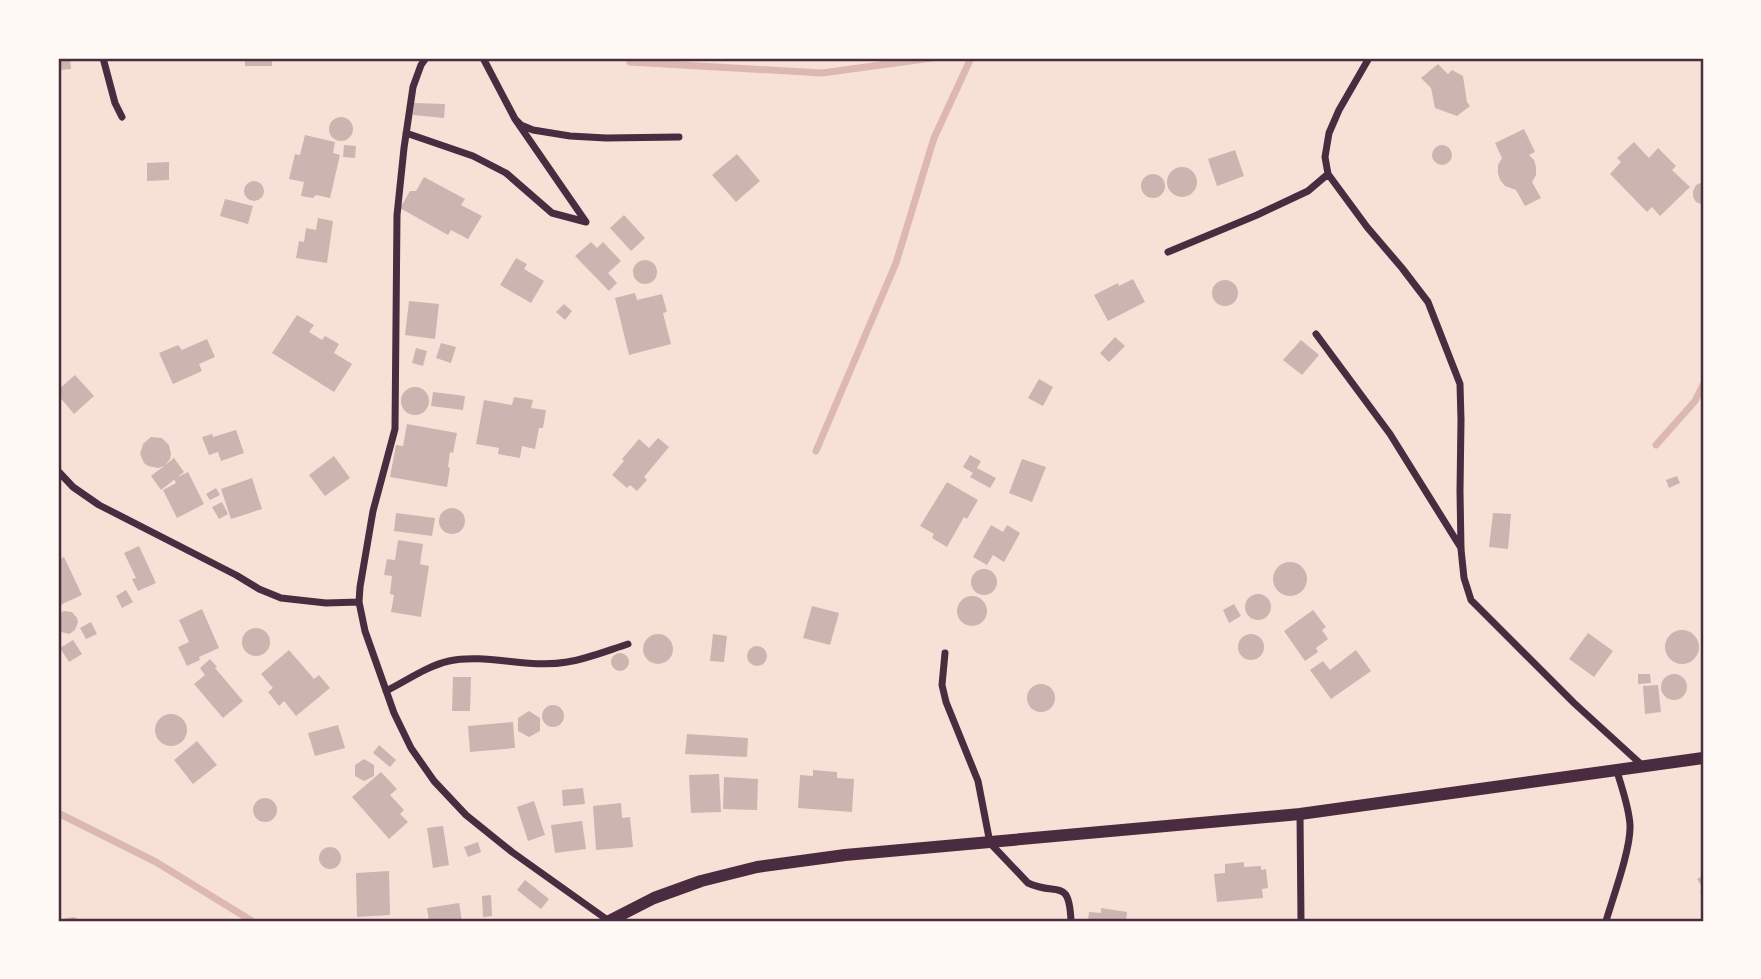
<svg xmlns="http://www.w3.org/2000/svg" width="1761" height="979" font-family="'Open Sans',sans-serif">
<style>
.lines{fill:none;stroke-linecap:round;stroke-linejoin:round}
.stream{stroke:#dcb8b0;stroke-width:7}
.building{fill:#ccb4b1}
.minor{stroke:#4a2c40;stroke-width:7}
.tertiary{stroke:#4a2c40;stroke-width:12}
.neatline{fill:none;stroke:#4a2c40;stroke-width:2.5}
</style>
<rect width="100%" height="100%" fill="#f7e1d7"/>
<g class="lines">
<path class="stream" d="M630 62 822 73 932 58
M1656 445 1695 401 1703 385
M816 451 896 263 934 138 971 58
M58 813 156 862 252 921"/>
</g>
<path class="building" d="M58 58H70L71 69 58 70Z
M245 58H272V66H245Z
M1438 64 1448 74 1452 70 1463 76 1467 102 1470 106 1457 116 1435 108 1431 88 1421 78Z
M414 103 445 104 444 118 413 115Z
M329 129a12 12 0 1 1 24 0a12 12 0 1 1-24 0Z
M1524 129 1535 152 1529 155 1534 160 1536 167V175L1532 182 1541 198 1525 206 1516 190 1505 186 1500 180 1498 173V165L1502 158 1495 143Z
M305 135 335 142 333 153 340 155 330 198 316 195 313 198 301 196 304 182 289 179 295 154 300 155Z
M1634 142 1649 158 1658 148 1676 166 1672 170 1690 187 1660 216 1652 207 1647 212 1610 174 1621 162 1617 158Z
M1432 155a10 10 0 1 1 20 0a10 10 0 1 1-20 0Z
M344 145 356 146 355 158 343 157Z
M1235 150 1244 176 1217 186 1208 159Z
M737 154 760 181 736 202 712 175Z
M169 162V180L147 181V163Z
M1167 182a15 15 0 1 1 30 0a15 15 0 1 1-30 0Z
M1141 186a12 12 0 1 1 24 0a12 12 0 1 1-24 0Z
M424 177 465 199 461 205 482 216 468 239 451 230 448 235 400 208 410 191H416Z
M244 191a10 10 0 1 1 20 0a10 10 0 1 1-20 0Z
M1703 182V205L1696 202 1693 197V191L1696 185Z
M225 199 253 206 248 224 220 216Z
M624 215 645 238 631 251 610 228Z
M318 218 333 221 327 263 296 258 299 241 304 242 306 228 316 230Z
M591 242 597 248 603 242 621 261 608 273 617 283 609 291 575 256Z
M516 258 527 264 524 269 544 281 531 303 500 285Z
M633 272a12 12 0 1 1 24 0a12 12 0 1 1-24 0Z
M1133 279 1145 302 1108 321 1094 295 1118 283 1119 286Z
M1212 293a13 13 0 1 1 26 0a13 13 0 1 1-26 0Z
M635 293 637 300 662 294 667 312 663 313 671 344 629 355 615 298Z
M409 301 439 304 435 339 405 335Z
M564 304 572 311 565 320 556 312Z
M297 315 314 325 309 332 322 340 325 336 339 344 334 353 352 364 334 392 272 353Z
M1115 337 1125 346 1109 362 1100 353Z
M207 339 215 357 199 364 202 371 173 384 159 353 178 345 182 350Z
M1301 340 1319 355 1302 375 1283 360Z
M441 343 456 347 451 363 436 358Z
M416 348 427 351 423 366 412 363Z
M75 375 94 396 74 414 58 395V390Z
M1039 379 1053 387 1043 406 1028 398Z
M401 401a14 14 0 1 1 28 0a14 14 0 1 1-28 0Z
M433 392 465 396 463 410 431 406Z
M514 397 533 400 531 408 546 410 543 428H539L535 449 522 446 520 458 498 454 499 448 476 444 484 400 512 405Z
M407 424 457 433 453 453 450 452 448 467 450 468 447 487 390 477 396 445 403 446Z
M236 430 244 453 221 461 218 452 209 455 202 437 212 434 213 437Z
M151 437 162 438 169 445 171 454 170 459 165 465 174 458 184 472 161 490 151 476 164 466 158 468 148 466 144 463 140 454 143 444Z
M658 438 669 447 644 477 647 480 637 491 630 485 627 488 612 475 624 461 622 459 639 439 649 448Z
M970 455 981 461 977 468 996 478 990 488 970 477 973 473 963 467Z
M334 456 350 478 325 496 309 475Z
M1022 459 1046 467 1032 502 1009 493Z
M188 472 204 504 177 518 163 490 176 483 174 479Z
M1677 476 1680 483 1669 488 1666 480Z
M252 478 262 509 231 519 221 489Z
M947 482 978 500 967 519 964 517 947 547 932 538 934 534 920 526Z
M216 488 220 495 210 500 206 494Z
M222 502 228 514 219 519 212 507Z
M439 521a13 13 0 1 1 26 0a13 13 0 1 1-26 0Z
M396 513 435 518 432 536 394 531Z
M1493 513 1511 514 1508 549 1489 547Z
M991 525 1003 532 1007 525 1020 533 1004 562 993 555 987 565 973 557Z
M398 540 423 544 420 564 429 566 421 617 391 612 394 595 390 594 392 576 384 575 387 559 395 560Z
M59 546 60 559 64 557 82 595 58 606Z
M139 546 156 583 138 591 132 579 136 578 124 553Z
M1273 579a17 17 0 1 1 34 0a17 17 0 1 1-34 0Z
M971 582a13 13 0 1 1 26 0a13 13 0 1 1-26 0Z
M126 590 133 602 122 608 116 596Z
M1245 607a13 13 0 1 1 26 0a13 13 0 1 1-26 0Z
M957 611a15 15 0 1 1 30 0a15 15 0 1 1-30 0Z
M1234 604 1241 616 1229 623 1223 610Z
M812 606 839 613 830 645 803 638Z
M202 609 219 648 199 657 200 660 187 666 178 647 189 642 179 620Z
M1313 610 1326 627 1322 630 1328 639 1316 648 1318 652 1305 661 1284 631Z
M64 611 72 612 77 618 78 622 75 630 69 634 58 631V614Z
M91 622 97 634 86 639 80 628Z
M242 642a14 14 0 1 1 28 0a14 14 0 1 1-28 0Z
M1665 647a17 17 0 1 1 34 0a17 17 0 1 1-34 0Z
M1588 633 1613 651 1594 677 1569 659Z
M643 649a15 15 0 1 1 30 0a15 15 0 1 1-30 0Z
M1238 647a13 13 0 1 1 26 0a13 13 0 1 1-26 0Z
M713 634 727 636 724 662 710 661Z
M73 640 82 654 69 662 60 648Z
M747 656a10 10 0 1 1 20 0a10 10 0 1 1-20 0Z
M289 650 314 679 319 675 330 688 296 716 284 701 279 706 268 692 273 688 261 674Z
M1356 650 1371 671 1331 699 1310 670 1323 661 1330 670Z
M611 662a9 9 0 1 1 18 0a9 9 0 1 1-18 0Z
M210 659 217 667 215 668 243 701 223 718 194 684 205 675 200 668Z
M1661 687a13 13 0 1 1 26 0a13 13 0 1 1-26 0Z
M1638 674H1650L1651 683 1638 684Z
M453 677H471L470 711H452Z
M1027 698a14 14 0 1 1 28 0a14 14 0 1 1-28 0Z
M1658 685 1661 712 1645 714 1643 686Z
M542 716a11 11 0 1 1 22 0a11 11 0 1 1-22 0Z
M529 711 540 718V731L529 737 518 731V718Z
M155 730a16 16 0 1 1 32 0a16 16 0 1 1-32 0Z
M513 722 515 748 470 752 468 726Z
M338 725 345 748 315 756 308 733Z
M687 734 748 738 747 757 685 754Z
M197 741 217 765 193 784 174 760Z
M379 745 396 760 390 767 373 753Z
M364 759 374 765V776L364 781 355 776V765Z
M813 770 837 772V778L854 779 852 812 798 808 800 775 813 776Z
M381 772 397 789 390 795 404 810 400 814 408 822 389 839 352 797Z
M719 774 721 812 691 813 689 775Z
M724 777 758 779 757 810 723 809Z
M583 788 585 804 563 806 562 790Z
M253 810a12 12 0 1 1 24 0a12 12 0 1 1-24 0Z
M534 801 545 835 528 841 517 807Z
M621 803 622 818 630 817 633 847 596 850 593 806Z
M582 821 586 849 555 853 551 825Z
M443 826 449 865 433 868 427 828Z
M478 842 481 852 468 857 464 847Z
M319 858a11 11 0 1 1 22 0a11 11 0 1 1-22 0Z
M1244 862V867L1261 866V870L1266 869 1268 888 1262 889 1263 898 1217 902 1214 874 1225 873V864Z
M389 871 390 915 357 917 356 873Z
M1703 875V896L1700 891 1703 889 1697 879Z
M525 880 549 899 541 909 517 890Z
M491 895 492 916 483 917 482 896Z
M459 903 462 921H429L427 908Z
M1101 908 1127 912 1126 921H1088L1089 912 1101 913Z
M74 917 82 921H59L67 918Z"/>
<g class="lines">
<path class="minor" d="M103 58 115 103 122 117
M426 58 421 65 413 87 404 148 397 215 395 429 373 511 360 587 359 602 365 631 394 713 411 748 434 781 466 815 512 852 609 921
M483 58 515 119 521 125 533 130 570 136 606 138 679 137
M1369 58 1339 110 1329 133 1325 157 1328 174 1367 227 1402 268 1428 302 1460 384 1461 420 1460 491 1461 549 1464 578 1471 600 1574 703 1644 767
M406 133 473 156 506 173 552 213 586 222 515 119
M1168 252 1257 215 1308 191 1328 174
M1316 334 1390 434 1461 548
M58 471 73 487 99 505 236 575 259 589 281 598 326 603 359 602
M945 653 942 685 946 702 978 781 990 843 1028 883C1057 897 1069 876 1071 921
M386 691C406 681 427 666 449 661 486 653 528 669 567 662 587 659 609 650 628 644
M1300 814 1301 921
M1606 921C1613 897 1631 849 1630 825 1629 807 1622 789 1617 771"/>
<path class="tertiary" d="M609 921 654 898 701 881 757 867 845 855 1300 814 1703 758"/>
</g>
<rect width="1761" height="979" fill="none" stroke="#fffaf5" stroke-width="119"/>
<rect x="60" y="60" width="1642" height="860" class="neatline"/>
</svg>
